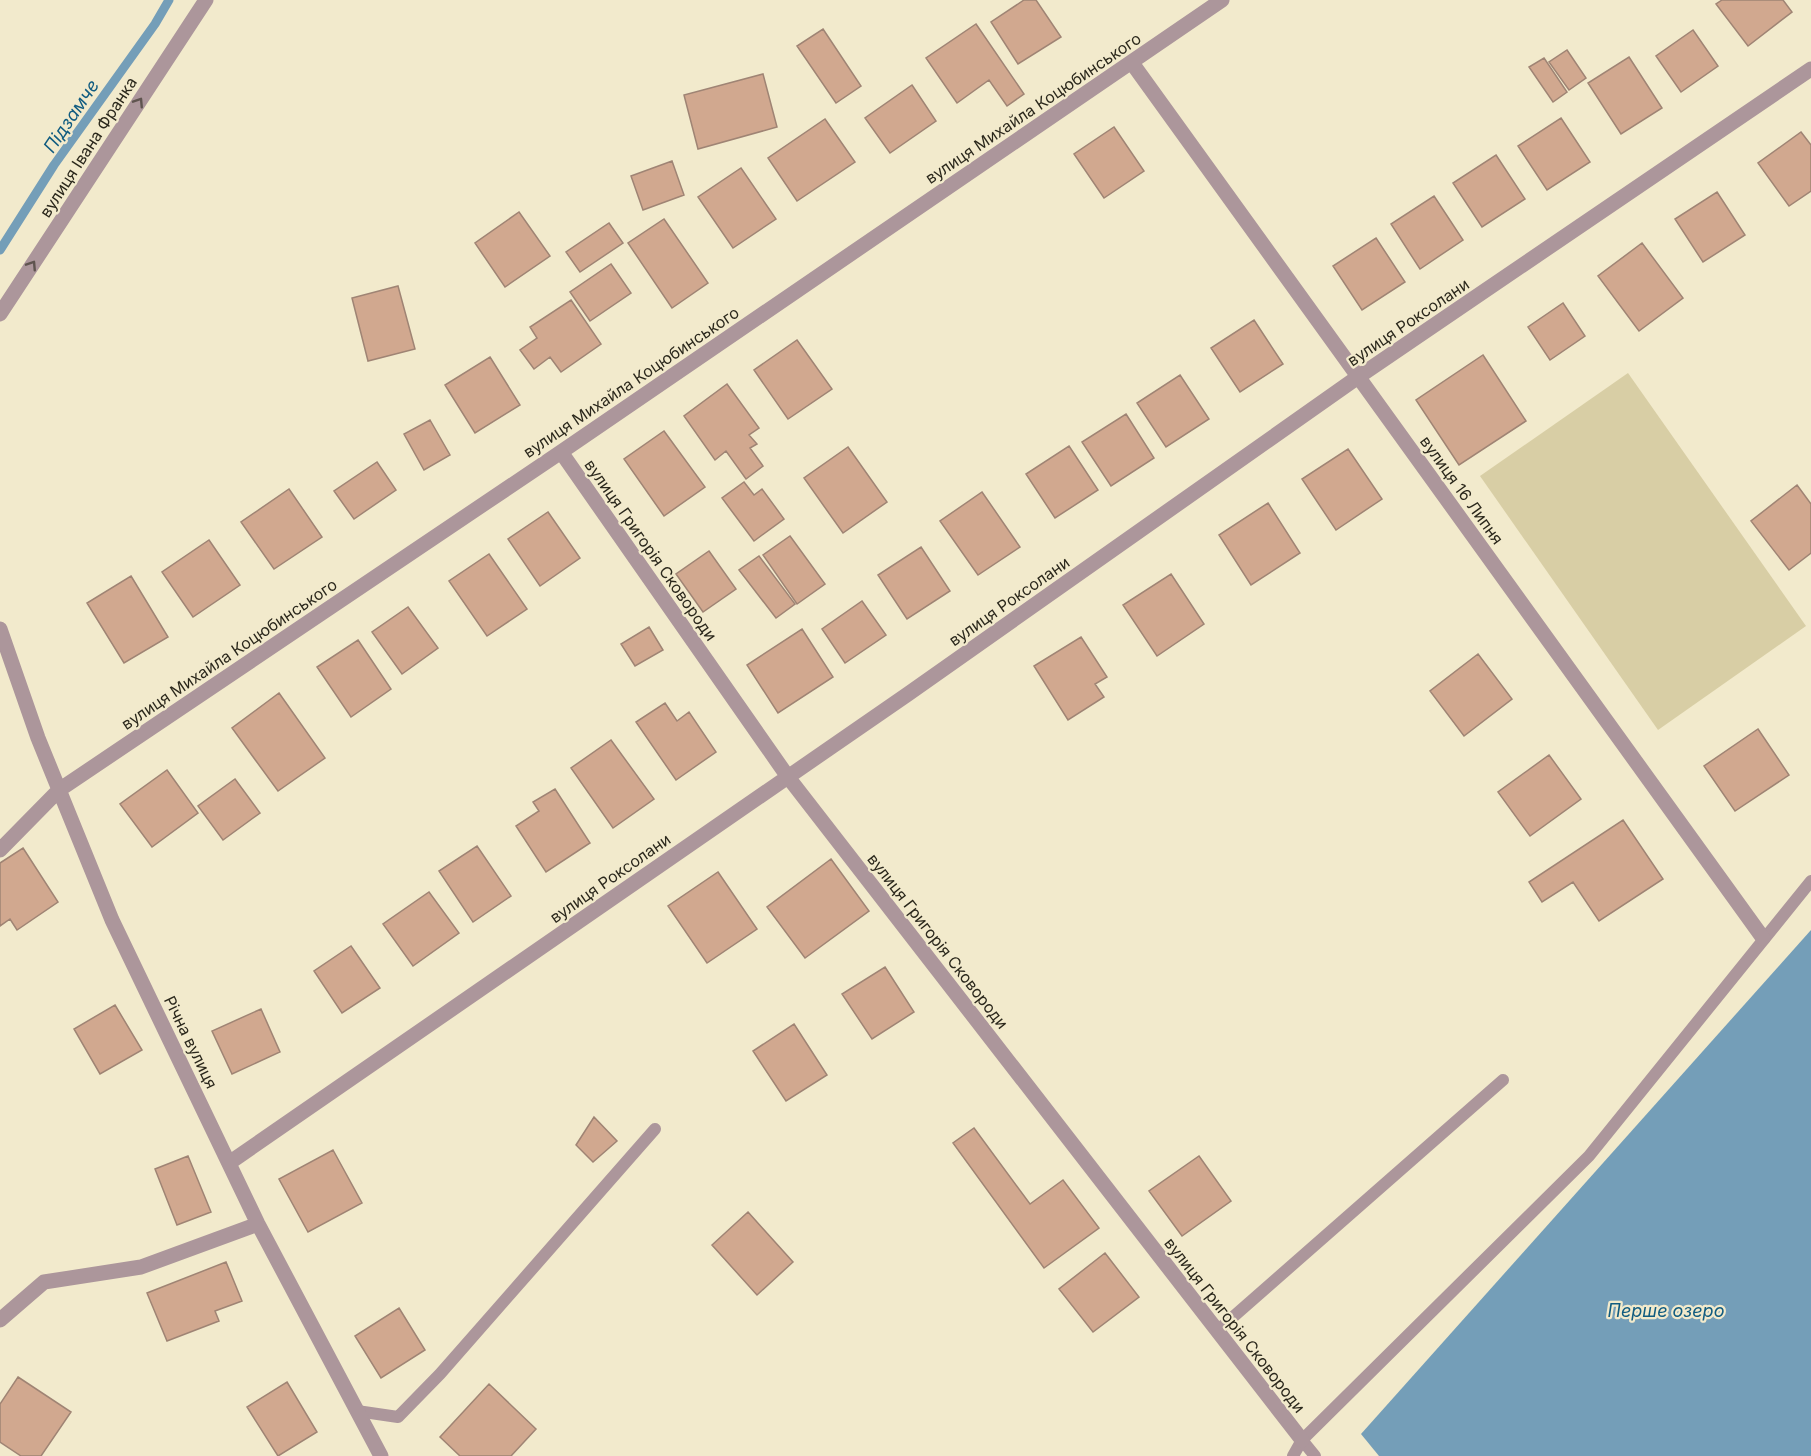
<svg xmlns="http://www.w3.org/2000/svg" width="1811" height="1456" font-family="Inter,sans-serif">
<style>
.green{fill:#d8cea5}
.water{fill:#749eb8}
.lines{fill:none;stroke-linecap:round;stroke-linejoin:round}
.stream{stroke:#749eb8;stroke-width:9}
.building{fill:#d1a88f;stroke:#9f8474;stroke-width:1.5}
.service{stroke:#ac969b;stroke-width:12}
.minor{stroke:#ac969b;stroke-width:15}
.oneway{stroke:#5f544f}
.labels{text-anchor:middle;dominant-baseline:central;stroke-width:4.5;stroke-linejoin:round;paint-order:stroke}
.street-label{font-size:16px;fill:#2b281c;stroke:#f2eacc}
.water-label{font-size:18px;font-style:italic;fill:#115c80;stroke:#f2eacc}
</style>
<rect width="100%" height="100%" fill="#f2eacc"/>
<path class="green" d="M1628 373 1806 626 1658 730 1480 476Z"/>
<path class="water" d="M1811 930V1456H1379L1361 1434Z"/>
<g class="lines">
<path class="stream" d="M0 250 54 165 155 24 169 0"/>
</g>
<path class="building" d="M1024 0H1036L1061 37 1018 64 991 22Z
M1722 0H1783L1792 12 1748 46 1716 4Z
M976 24 1024 94 1007 106 989 80 957 103 926 58Z
M823 29 861 86 836 103 797 46Z
M1693 30 1718 66 1681 92 1656 56Z
M1567 50 1586 78 1569 90 1549 62Z
M1629 57 1662 108 1621 134 1588 83Z
M1544 58 1567 92 1553 102 1529 67Z
M763 74 777 127 698 149 684 95Z
M912 85 936 121 890 153 865 118Z
M1561 118 1590 162 1547 190 1518 146Z
M825 119 855 162 797 201 768 158Z
M1114 127 1144 171 1104 198 1074 154Z
M1801 132 1811 145V191L1789 206 1758 163Z
M1496 155 1525 199 1482 227 1453 183Z
M672 161 684 195 643 210 631 176Z
M741 168 776 219 733 248 698 197Z
M1717 192 1745 235 1703 262 1675 219Z
M1434 196 1463 240 1420 269 1391 224Z
M519 212 550 256 505 287 475 243Z
M664 219 708 283 672 308 628 243Z
M609 223 623 243 580 272 566 252Z
M1376 238 1405 282 1362 310 1333 266Z
M1642 243 1683 298 1639 331 1598 276Z
M611 264 631 293 590 321 570 292Z
M398 286 415 349 368 361 352 298Z
M571 300 601 344 561 372 550 357 534 369 520 350 537 338 530 327Z
M1563 303 1585 336 1550 360 1528 327Z
M1254 320 1283 364 1240 392 1211 348Z
M797 340 832 389 788 419 754 370Z
M1483 355 1526 421 1459 465 1416 400Z
M490 357 520 405 475 433 445 385Z
M1180 375 1209 419 1166 447 1137 403Z
M727 384 759 428 749 435 757 444 750 448 763 466 746 479 726 451 715 460 684 416Z
M1126 414 1154 458 1111 486 1082 442Z
M430 420 450 455 424 470 404 434Z
M664 431 705 487 664 516 624 459Z
M1069 446 1098 490 1055 518 1026 474Z
M848 447 887 502 843 533 804 478Z
M1348 449 1382 499 1336 530 1302 479Z
M377 462 396 490 354 519 334 491Z
M744 482 754 495 762 489 784 519 754 541 722 498Z
M1797 485 1811 504V553L1789 570 1751 521Z
M289 489 322 537 274 569 241 522Z
M982 492 1020 547 978 575 940 521Z
M1268 503 1300 553 1251 585 1219 535Z
M548 512 580 558 540 586 508 539Z
M790 536 825 584 797 604 763 555Z
M209 540 240 585 193 617 162 572Z
M921 547 950 591 907 619 878 575Z
M709 551 736 589 703 612 676 574Z
M489 554 527 609 487 636 449 581Z
M759 556 795 604 776 618 739 570Z
M1171 574 1204 624 1157 656 1123 605Z
M131 576 168 637 124 663 87 603Z
M862 601 886 635 845 663 822 629Z
M408 607 438 648 402 674 372 632Z
M649 627 663 650 635 666 621 644Z
M802 629 833 677 778 713 747 665Z
M1081 637 1107 677 1095 684 1104 697 1068 720 1034 666Z
M358 640 391 689 351 717 317 667Z
M1478 654 1512 699 1464 736 1430 691Z
M279 693 325 758 278 791 232 728Z
M665 703 677 721 689 712 716 752 676 780 636 722Z
M1758 729 1789 775 1735 811 1704 766Z
M611 740 654 799 613 828 571 768Z
M1549 755 1581 799 1530 836 1498 792Z
M167 770 198 813 152 847 120 804Z
M235 779 260 813 223 840 198 806Z
M555 789 590 843 546 872 516 826 539 811 533 802Z
M1623 820 1663 879 1599 921 1573 882 1542 902 1529 882Z
M477 846 511 896 473 922 439 871Z
M23 848 58 902 17 930 10 919 0 926V863Z
M831 859 869 911 805 958 767 907Z
M718 872 757 929 707 963 668 906Z
M429 892 459 933 413 966 383 924Z
M351 946 380 988 342 1013 314 971Z
M885 967 914 1012 872 1039 842 994Z
M115 1005 142 1050 100 1074 74 1029Z
M261 1009 280 1052 232 1074 212 1031Z
M794 1024 827 1075 786 1101 753 1051Z
M594 1117 617 1141 593 1162 576 1145Z
M974 1128 1030 1204 1063 1180 1099 1228 1044 1268 953 1143Z
M333 1150 362 1203 308 1232 279 1179Z
M188 1156 211 1212 177 1225 155 1169Z
M1199 1156 1231 1201 1182 1236 1149 1191Z
M748 1212 793 1262 757 1295 712 1245Z
M1105 1253 1139 1297 1093 1332 1059 1289Z
M226 1262 242 1301 215 1311 219 1321 167 1341 147 1293Z
M399 1308 425 1350 381 1378 355 1336Z
M18 1377 71 1412 41 1456H21L0 1442V1404Z
M287 1382 317 1432 278 1456 247 1407Z
M489 1384 536 1429 511 1456H460L440 1437Z"/>
<g class="lines">
<path class="service" d="M1217 1331 1503 1080
M357 1411 398 1417 440 1374 655 1129
M1302 1440 1315 1456
M1293 1456 1302 1440 1589 1156 1811 881"/>
<path class="minor" d="M1132 63 1763 938
M0 314 206 0
M561 452 788 777 1302 1440
M0 629 38 738 112 920 258 1224 381 1456
M0 850 59 790 561 452 1222 0
M229 1163 908 694 1358 377 1811 69
M0 1320 44 1282 141 1267 258 1224"/>
</g>
<defs><path id="oneway-chevron" d="M-2-3.5L2.5 0L-2 3.5" fill="none" stroke-width="1.6" stroke-linecap="round" stroke-linejoin="round" transform="scale(1.5)"/></defs>
<g class="oneway">
<use href="#oneway-chevron" transform="translate(139 102) rotate(-57)"/>
<use href="#oneway-chevron" transform="translate(32 265) rotate(-57)"/>
</g>
<g class="labels">
<g class="street-label">
<text transform="translate(1033 108) rotate(-34)">вулиця Михайла Коцюбинського</text>
<text transform="translate(88 147) rotate(-57)">вулиця Івана Франка</text>
<text transform="translate(1408 322) rotate(-34)">вулиця Роксолани</text>
<text transform="translate(631 382) rotate(-34)">вулиця Михайла Коцюбинського</text>
<text transform="translate(1462 490) rotate(54)">вулиця 16 Липня</text>
<text transform="translate(651 550) rotate(55)">вулиця Григорія Сковороди</text>
<text transform="translate(1009 601) rotate(-35)">вулиця Роксолани</text>
<text transform="translate(229 654) rotate(-34)">вулиця Михайла Коцюбинського</text>
<text transform="translate(610 878) rotate(-35)">вулиця Роксолани</text>
<text transform="translate(938 941) rotate(52)">вулиця Григорія Сковороди</text>
<text transform="translate(191 1042) rotate(64)">Річна вулиця</text>
<text transform="translate(1235 1325) rotate(52)">вулиця Григорія Сковороди</text>
</g>
<g class="water-label">
<text transform="translate(71 116) rotate(-56)">Підзамче</text>
<text x="1666" y="1310">Перше озеро</text>
</g>
</g>
</svg>
